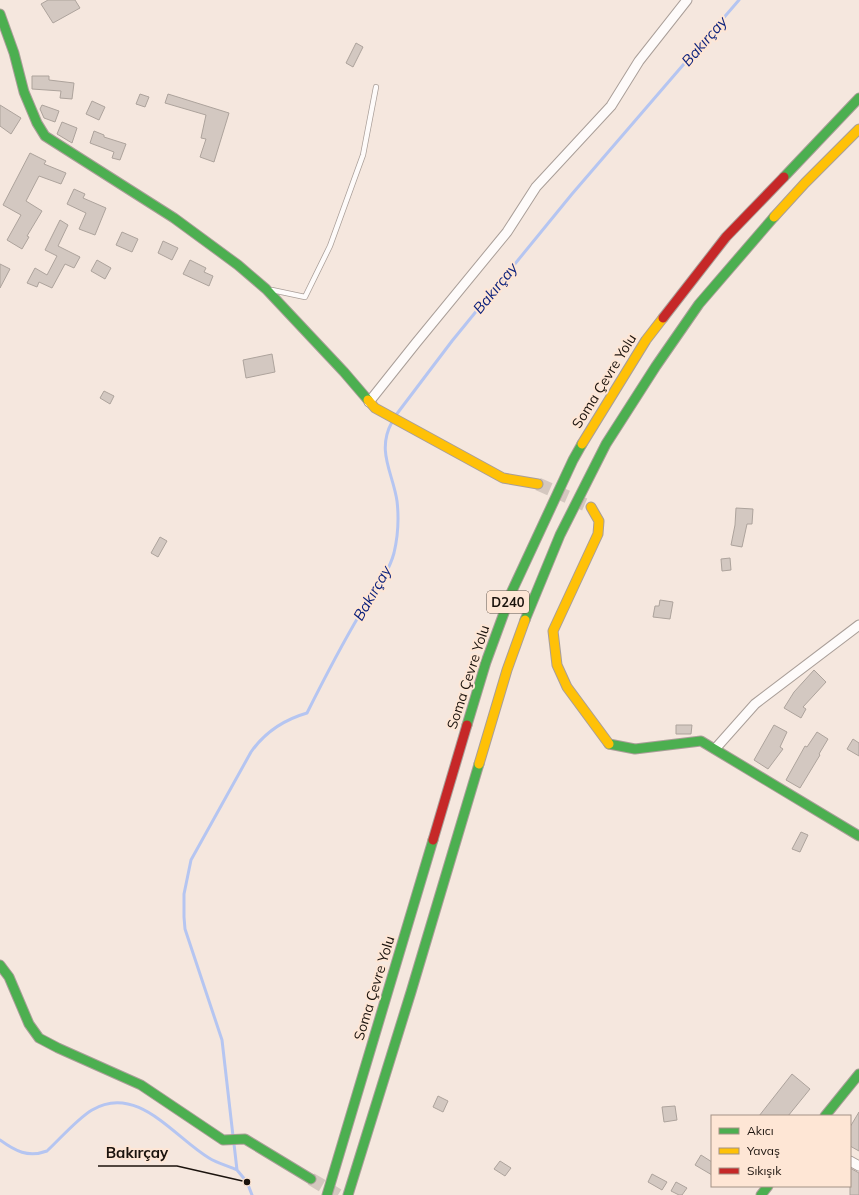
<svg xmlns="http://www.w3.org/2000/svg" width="859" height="1195" font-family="Mulish,sans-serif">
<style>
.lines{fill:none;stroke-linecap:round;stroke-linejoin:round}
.stream{stroke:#b5c5f1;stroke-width:3}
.building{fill:#d3c8c1;stroke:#ada39c}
.secondary-tunnel{stroke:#d4c7bf;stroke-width:13;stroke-dasharray:13 6;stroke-linecap:butt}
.lane-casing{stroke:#a99e98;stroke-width:6}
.street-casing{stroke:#a99e98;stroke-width:11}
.fast-casing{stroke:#a99e98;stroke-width:11}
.slow-casing{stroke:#a99e98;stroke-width:11}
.jam-casing{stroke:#a99e98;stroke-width:11}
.lane{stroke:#fefbfa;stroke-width:4.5}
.street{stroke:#fefbfa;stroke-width:9}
.fast{stroke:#4caf50;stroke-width:9}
.slow{stroke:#ffc107;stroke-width:9}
.jam{stroke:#c62828;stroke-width:9}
.labels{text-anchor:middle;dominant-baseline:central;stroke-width:4;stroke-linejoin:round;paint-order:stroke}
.shield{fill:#fee6d5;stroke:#5f5249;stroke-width:1}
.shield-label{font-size:13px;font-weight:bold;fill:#1b130d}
.street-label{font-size:14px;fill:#1b130d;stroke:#fee6d5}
.water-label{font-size:15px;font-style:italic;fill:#091f7b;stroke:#fee6d5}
.leader{fill:none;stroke:#1b130d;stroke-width:1.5}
.callout-dot{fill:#1b130d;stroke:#fee6d5;stroke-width:1.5}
.callout-label{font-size:15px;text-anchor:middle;font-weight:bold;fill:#1b130d;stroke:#fee6d5;stroke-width:4;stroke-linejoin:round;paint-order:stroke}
</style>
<rect width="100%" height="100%" fill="#f5e7de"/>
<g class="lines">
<path class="stream" d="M396 415 452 341 572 194 739 0
M233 1136 222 1040 185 929 184 917V894L191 860 251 752C265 732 283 720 307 713 324 679 341 646 360 614 372 594 388 575 394 553 398 536 399 518 397 501 393 473 376 451 392 422
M0 1140C15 1151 28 1158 47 1151 60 1139 77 1119 92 1110 137 1083 174 1137 209 1158 217 1163 228 1166 237 1170
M234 1144 237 1170 247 1182 252 1195"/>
</g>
<path class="building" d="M48 0H75L80 8 53 23 41 4Z
M356 43 363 47 353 67 346 63Z
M32 76H49V80L74 83 72 99 60 98 61 91 32 89Z
M140 94 149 97 145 107 136 104Z
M168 94 229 113 214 162 200 157 206 139 201 138 206 115 165 103Z
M92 101 105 107 99 120 86 114Z
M0 105 21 118 11 134 0 126Z
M42 105 59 111 55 122 44 118 40 109Z
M62 122 77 128 72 143 57 134Z
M94 131 104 135V137L126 144 120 160 112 158 114 152 90 143Z
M30 153 46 161 44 164 66 173 61 184 39 176 26 201 42 211 27 236 29 237 22 249 7 240 21 215 3 205Z
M74 189 85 194 83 198 106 208 95 235 79 229 86 213 67 204Z
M60 220 68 225 58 246 80 257 74 268 65 264 52 288 39 282 37 287 27 283 35 268 47 275 57 256 45 250Z
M122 232 138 239 132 252 116 245Z
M163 241 178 248 172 260 158 253Z
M97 260 111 268 105 279 91 271Z
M190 260 206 268 204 272 213 276 209 286 183 274Z
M0 264 10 269 0 288Z
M272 354 275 372 246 378 243 360Z
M104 391 114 396 110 404 100 398Z
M736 508 753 509 752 524H747L742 547 731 545 735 525Z
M160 537 167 541 158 557 151 553Z
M730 558 731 570 722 571 721 559Z
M660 600 673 602 670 619 653 617 655 606H659Z
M814 670 826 682 803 707 806 709 801 718 784 708 794 692Z
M676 725H692L691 734H676Z
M774 725 787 732 780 747 783 749 768 769 754 760Z
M817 732 828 739 819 754 820 755 800 788 786 780 805 746 807 747Z
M853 739 859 743V756L847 749Z
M801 832 808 835 800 852 792 849Z
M792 1074 810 1089 788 1116H759Z
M438 1096 448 1101 443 1112 433 1107Z
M675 1106 677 1120 664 1122 662 1107Z
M859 1112V1151L850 1146V1127Z
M701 1155 712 1162V1175L695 1165Z
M500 1161 511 1168 505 1176 494 1169Z
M850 1168 859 1173V1195H850Z
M652 1174 667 1182 662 1190 648 1182Z
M676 1182 687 1188 682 1195H679L671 1191Z"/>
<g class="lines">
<path class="secondary-tunnel" d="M538 484 586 505
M311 1179 338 1195"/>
<g class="lane-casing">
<path id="lane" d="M272 290 305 297 330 246 363 155 376 87"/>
</g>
<g class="street-casing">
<path id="street" d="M369 402 416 343 507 232 536 187 611 106 639 61 687 0
M715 749 755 704 859 625
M850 1161 859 1166"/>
</g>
<g class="fast-casing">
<path id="fast" d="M0 14 14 53 24 92 37 123 45 136 174 218 238 265 266 289 344 372 368 400
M784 177 859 98
M525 620 560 535 606 444 656 366 699 304 774 217
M467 725 486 662 512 591 573 460 582 444
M609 744 635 749 701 741 859 836
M0 965 9 977 29 1024 39 1038 58 1048 141 1085 223 1140 245 1139 311 1179
M825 1116 859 1074
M327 1195 433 840
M348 1195 411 992 479 764
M761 1195 768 1186"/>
</g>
<g class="slow-casing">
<path id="slow" d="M774 217 805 183 859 129
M368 400 375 408 503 478 538 484
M582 444 646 340 663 318
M591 507 599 521 598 534 553 631 557 665 567 687 609 744
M479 764 507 670 525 620"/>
</g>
<g class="jam-casing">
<path id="jam" d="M663 318 726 237 784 177
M433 840 467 725"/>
</g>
<use href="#lane" class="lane"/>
<use href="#street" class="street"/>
<use href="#fast" class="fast"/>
<use href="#slow" class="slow"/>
<use href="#jam" class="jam"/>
</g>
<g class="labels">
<rect class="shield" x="487" y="591" width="42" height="22" rx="3"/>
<g class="shield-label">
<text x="508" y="602">D240</text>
</g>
<g class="street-label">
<text transform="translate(604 381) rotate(-58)">Soma Çevre Yolu</text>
<text transform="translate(468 677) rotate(-72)">Soma Çevre Yolu</text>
<text transform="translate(374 988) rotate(-73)">Soma Çevre Yolu</text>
</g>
<g class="water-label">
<text transform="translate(704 41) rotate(-49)">Bakırçay</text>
<text transform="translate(495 288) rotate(-51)">Bakırçay</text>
<text transform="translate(372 593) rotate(-60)">Bakırçay</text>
</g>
</g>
<path class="leader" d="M247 1182L177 1166H98"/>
<circle class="callout-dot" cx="247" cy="1182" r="4"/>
<g class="callout-label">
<text x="137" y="1158">Bakırçay</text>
</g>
<rect x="711" y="1115" width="140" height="72" fill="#fee6d5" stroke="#a39285"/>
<rect x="719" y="1128" width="20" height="6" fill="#4caf50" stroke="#a39285"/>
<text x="747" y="1135" font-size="12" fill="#1b130d">Akıcı</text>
<rect x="719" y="1148" width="20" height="6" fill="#ffc107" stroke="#a39285"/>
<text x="747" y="1155" font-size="12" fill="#1b130d">Yavaş</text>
<rect x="719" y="1168" width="20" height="6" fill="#c62828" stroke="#a39285"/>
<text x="747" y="1175" font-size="12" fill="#1b130d">Sıkışık</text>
</svg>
